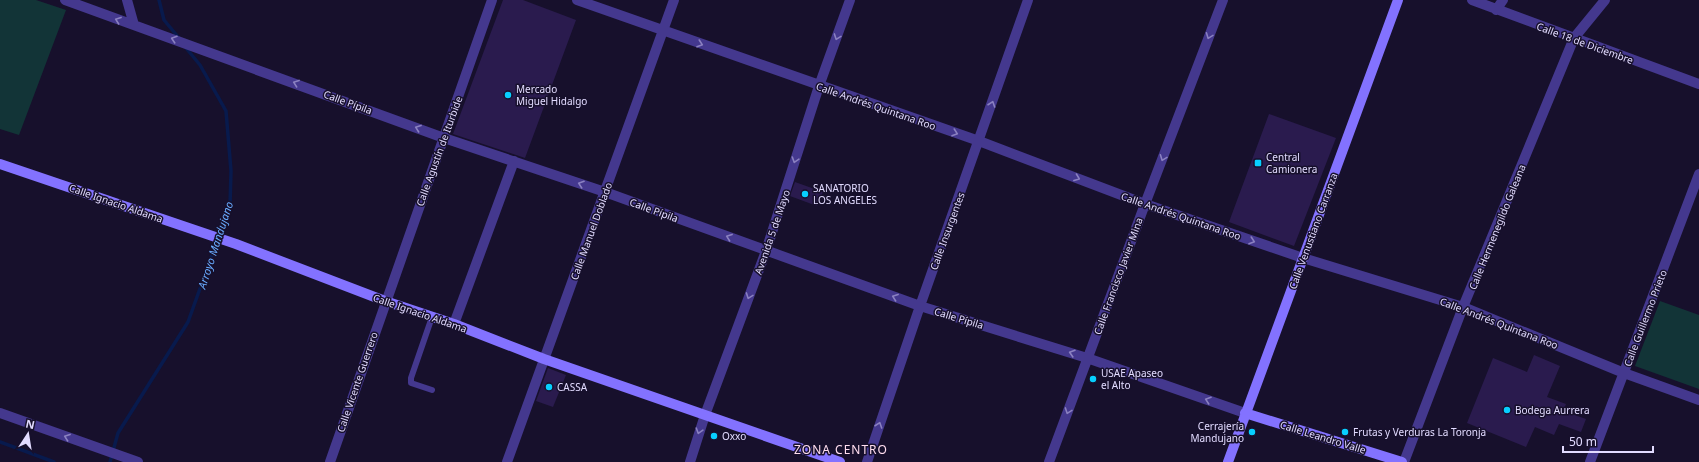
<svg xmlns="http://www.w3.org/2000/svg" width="1699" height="462" font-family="'Noto Sans',sans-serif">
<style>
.green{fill:#123437}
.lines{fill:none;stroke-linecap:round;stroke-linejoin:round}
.stream{stroke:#081a4d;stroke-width:3.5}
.building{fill:#2a1b4e}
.lane{stroke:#44388e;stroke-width:6}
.street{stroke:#44388e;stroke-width:10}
.secondary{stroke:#8372ff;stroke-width:10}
.oneway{stroke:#8b81c1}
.poi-dot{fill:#07cfff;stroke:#17102c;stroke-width:1.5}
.labels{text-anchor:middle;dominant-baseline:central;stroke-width:3;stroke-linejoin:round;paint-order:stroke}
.street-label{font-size:10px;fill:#e2dbff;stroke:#17102c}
.poi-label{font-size:10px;fill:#e2dbff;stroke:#17102c;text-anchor:start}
.water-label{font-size:11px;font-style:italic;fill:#69abff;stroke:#17102c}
.quarter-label{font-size:12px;letter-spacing:1px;fill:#ffddef;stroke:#17102c}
</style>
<rect width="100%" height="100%" fill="#17102c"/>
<path class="green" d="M0 0H36L66 10 19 135 0 129Z
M1660 301 1699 315V389L1635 366Z"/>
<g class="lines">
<path class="stream" d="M159 0 164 20 179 38
M0 442 54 462
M110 462 118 433 188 322 230 205 231 171 226 111 200 65 186 48"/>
</g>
<path class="building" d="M503 0H523L576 20 525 158 453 134Z
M1269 114 1336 138 1294 246 1229 222Z
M795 182 823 192 817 206 790 196Z
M1534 355 1560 366 1547 397 1566 404 1563 411 1586 419 1581 432 1559 424 1554 435 1535 427 1526 447 1467 423 1493 358 1527 372Z
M548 368 566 375 553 407 536 401Z"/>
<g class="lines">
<path class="lane" d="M432 317 411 378V383L432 390"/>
<path class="street" d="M65 0 444 138 605 192 920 306 1087 358 1245 413
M127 0 134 25
M577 0 979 141 1145 204 1303 258 1463 307 1624 373 1699 400
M1472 0 1699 84
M1496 10 1503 0
M454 324 514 161
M0 413 138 462
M330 462 492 0
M507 462 674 0
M690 462 705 415 766 251 819 86 850 0
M867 462 920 306 1028 0
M1049 462 1145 204 1223 0
M1404 462 1463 307 1574 38 1605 0
M1590 462 1699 174"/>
<path class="secondary" d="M0 164 236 244 385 301 454 324 544 359 840 462
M1245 413 1402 462
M1228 462 1398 0"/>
</g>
<defs><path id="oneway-chevron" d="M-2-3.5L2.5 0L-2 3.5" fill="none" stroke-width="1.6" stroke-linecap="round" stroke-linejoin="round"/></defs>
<g class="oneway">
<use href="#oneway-chevron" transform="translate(118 20) rotate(-160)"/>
<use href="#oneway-chevron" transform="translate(1209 36) rotate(111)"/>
<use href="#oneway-chevron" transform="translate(837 37) rotate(110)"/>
<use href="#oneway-chevron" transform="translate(174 39) rotate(-162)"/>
<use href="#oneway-chevron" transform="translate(700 44) rotate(19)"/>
<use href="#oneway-chevron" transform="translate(296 83) rotate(-160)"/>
<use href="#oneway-chevron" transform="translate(992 104) rotate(-71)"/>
<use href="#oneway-chevron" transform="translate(418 128) rotate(-160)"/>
<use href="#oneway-chevron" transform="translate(955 133) rotate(19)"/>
<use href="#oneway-chevron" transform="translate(1163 158) rotate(111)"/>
<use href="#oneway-chevron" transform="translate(795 160) rotate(108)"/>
<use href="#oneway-chevron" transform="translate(1077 178) rotate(21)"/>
<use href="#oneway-chevron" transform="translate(581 184) rotate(-161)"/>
<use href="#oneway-chevron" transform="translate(729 237) rotate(-160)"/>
<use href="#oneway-chevron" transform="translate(1252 241) rotate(19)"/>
<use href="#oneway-chevron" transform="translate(749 296) rotate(110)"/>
<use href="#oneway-chevron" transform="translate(895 297) rotate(-160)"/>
<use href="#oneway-chevron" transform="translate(1072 353) rotate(-163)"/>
<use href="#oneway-chevron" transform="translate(1208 400) rotate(-161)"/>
<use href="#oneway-chevron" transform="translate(1068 411) rotate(110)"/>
<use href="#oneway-chevron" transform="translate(879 425) rotate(-71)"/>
<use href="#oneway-chevron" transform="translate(699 431) rotate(107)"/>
<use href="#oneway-chevron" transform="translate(67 437) rotate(-160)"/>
</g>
<g class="poi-dot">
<circle cx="508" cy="95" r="4"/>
<rect x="1254" y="159" width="8" height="8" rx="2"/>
<circle cx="805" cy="194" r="4"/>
<circle cx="1093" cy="379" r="4"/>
<circle cx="549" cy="387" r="4"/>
<circle cx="1507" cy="410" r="4"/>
<circle cx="1252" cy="432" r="4"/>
<circle cx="1345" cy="432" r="4"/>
<circle cx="714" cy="436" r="4"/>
</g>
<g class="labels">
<g class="street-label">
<text transform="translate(1585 43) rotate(20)">Calle 18 de Diciembre</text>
<text transform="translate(348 102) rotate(20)">Calle Pípila</text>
<text transform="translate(876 106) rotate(19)">Calle Andrés Quintana Roo</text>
<text transform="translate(439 151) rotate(-70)">Calle Agustín de Iturbide</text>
<text transform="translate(116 203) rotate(19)">Calle Ignacio Aldama</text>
<text transform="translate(654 210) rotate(20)">Calle Pípila</text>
<text transform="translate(1181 216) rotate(19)">Calle Andrés Quintana Roo</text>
<text transform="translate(1497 227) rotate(-68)">Calle Hermenegildo Galeana</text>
<text transform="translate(591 231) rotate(-70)">Calle Manuel Doblado</text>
<text transform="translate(947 231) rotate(-70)">Calle Insurgentes</text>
<text transform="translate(1313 231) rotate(-70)">Calle Venustiano Carranza</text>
<text transform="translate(772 232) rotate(-71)">Avenida 5 de Mayo</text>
<text transform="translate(1118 276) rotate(-70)">Calle Francisco Javier Mina</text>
<text transform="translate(420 313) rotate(19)">Calle Ignacio Aldama</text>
<text transform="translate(959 318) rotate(17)">Calle Pípila</text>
<text transform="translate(1645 318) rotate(-69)">Calle Guillermo Prieto</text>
<text transform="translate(1499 323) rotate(21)">Calle Andrés Quintana Roo</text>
<text transform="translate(357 382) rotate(-71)">Calle Vicente Guerrero</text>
<text transform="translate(1323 437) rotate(17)">Calle Leandro Valle</text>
</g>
<g class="poi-label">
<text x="516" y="89">Mercado<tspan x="516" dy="12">Miguel Hidalgo</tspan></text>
<text x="1266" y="157">Central<tspan x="1266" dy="12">Camionera</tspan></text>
<text x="813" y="188">SANATORIO<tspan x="813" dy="12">LOS ANGELES</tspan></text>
<text x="1101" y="373">USAE Apaseo<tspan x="1101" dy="12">el Alto</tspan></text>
<text x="557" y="387">CASSA</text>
<text x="1515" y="410">Bodega Aurrera</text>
<text x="1244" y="426" text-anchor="end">Cerrajería<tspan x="1244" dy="12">Mandujano</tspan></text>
<text x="1353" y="432">Frutas y Verduras La Toronja</text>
<text x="722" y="436">Oxxo</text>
</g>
<g class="water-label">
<text transform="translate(215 245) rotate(-72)">Arroyo Mandujano</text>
</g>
<g class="quarter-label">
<text x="841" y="449">ZONA CENTRO</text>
</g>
</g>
<g transform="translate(28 434) rotate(12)" stroke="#17102c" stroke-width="3" paint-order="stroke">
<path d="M0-3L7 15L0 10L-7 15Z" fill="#e2dbff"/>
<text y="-6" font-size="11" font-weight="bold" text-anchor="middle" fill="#e2dbff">N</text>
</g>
<path d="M1563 446v6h90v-6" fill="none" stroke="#e2dbff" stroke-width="2"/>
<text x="1569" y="446" font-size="12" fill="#e2dbff" stroke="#17102c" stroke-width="3" paint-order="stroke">50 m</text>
</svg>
